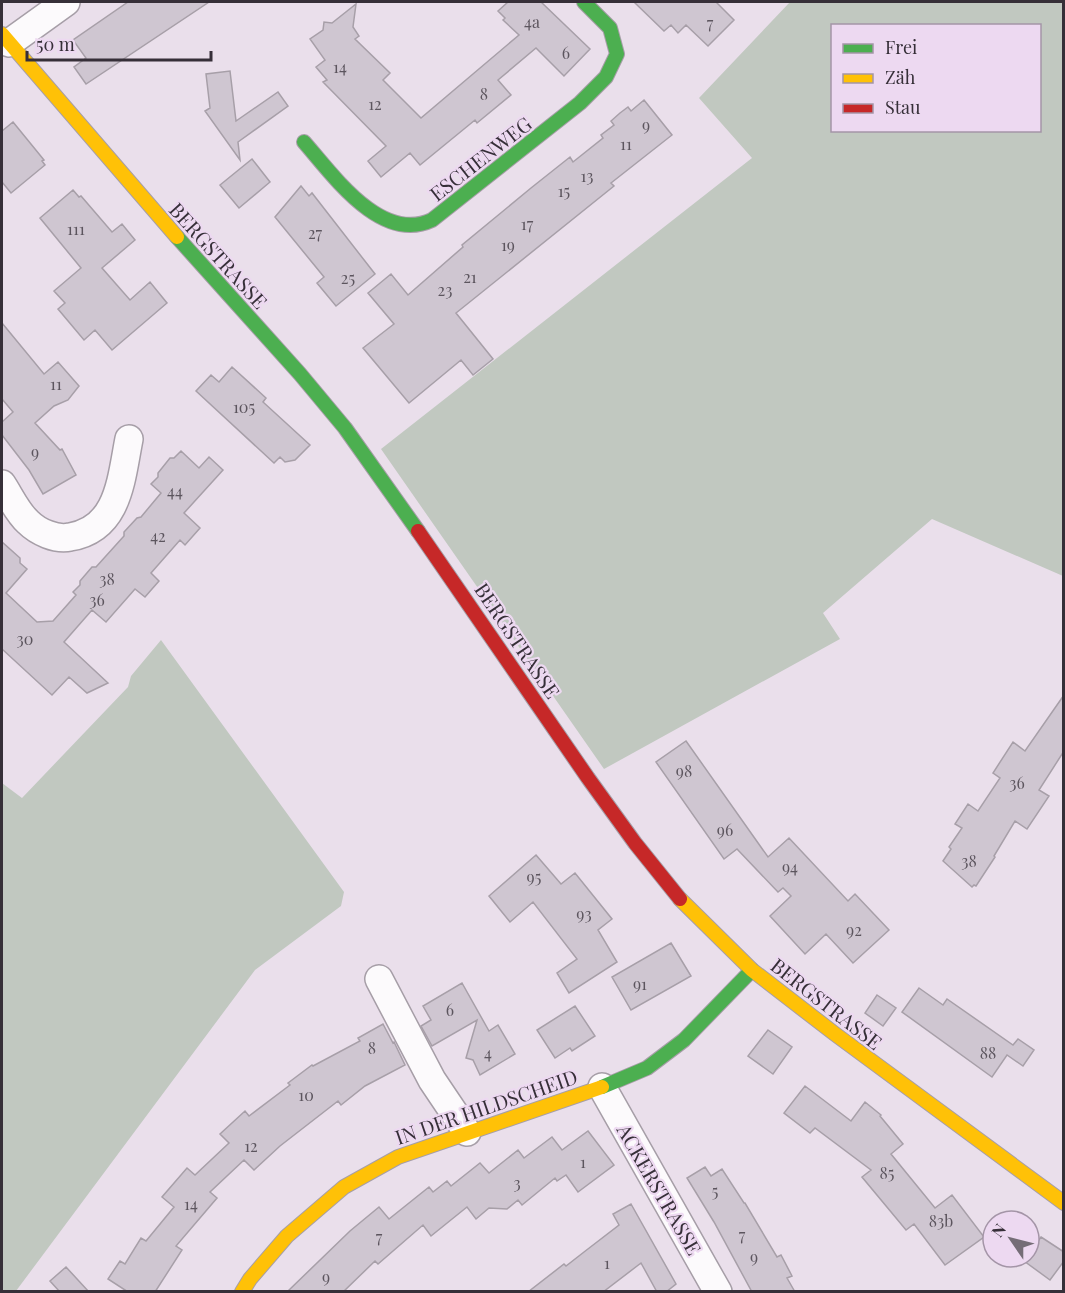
<svg xmlns="http://www.w3.org/2000/svg" width="1065" height="1293" font-family="'Playfair Display',serif">
<style>
.green{fill:#c1c8c0;fill-rule:evenodd}
.building{fill:#cfc6d1;stroke:#a79fa8;stroke-width:1.5}
.lines{fill:none;stroke-linecap:round;stroke-linejoin:round}
.street-casing{stroke:#a69ea7;stroke-width:30}
.fast-casing{stroke:#a69ea7;stroke-width:16}
.slow-casing{stroke:#a69ea7;stroke-width:16}
.jam-casing{stroke:#a69ea7;stroke-width:16}
.street{stroke:#fcfafc;stroke-width:27}
.fast{stroke:#4caf50;stroke-width:14}
.slow{stroke:#ffc107;stroke-width:14}
.jam{stroke:#c62828;stroke-width:14}
.labels{text-anchor:middle;dominant-baseline:central;stroke-width:4.5;stroke-linejoin:round;paint-order:stroke}
.number-label{font-size:16px;fill:#5c555e}
.street-label{font-size:20px;fill:#362f38;stroke:#edd9f1}
</style>
<rect width="100%" height="100%" fill="#eadfeb"/>
<path class="green" d="M790 2H1063V576L932 519 823 613 840 639 604 769 381 449 752 158 699 98ZM832 26H1040V130H832Z
M161 640 344 892 341 906 255 970 16 1291H2V783L22 798 128 687 131 676Z"/>
<path class="building" d="M128 2H209L86 84 74 67 86 58 73 40Z
M508 2H541L590 49 564 76 536 48 498 80 511 95 477 123 475 120 420 165 410 153 381 177 368 161 386 146 323 82 327 80 316 67 325 60 310 39 323 30 324 22 332 23 356 4 353 27 359 36 355 39 390 73 383 80 421 118 519 35 503 20 505 18 498 11Z
M634 2H716L734 20 708 46 686 25 678 33 671 25 664 31Z
M230 71 236 121 278 92 288 106 238 142 240 160 205 111 210 108 206 74Z
M644 100 672 135 611 183 614 186 456 313 493 359 473 375 461 360 409 403 363 348 394 324 368 293 391 274 408 295 463 247 462 245 531 188 570 157 573 162 603 138 601 135 614 125 611 121 620 113 628 107 631 111Z
M13 122 44 160 42 161 45 165 11 193 2 182V131Z
M252 159 270 182 239 208 220 185Z
M301 186 309 196 312 193 375 274 336 306 317 283 324 277 275 217Z
M73 190 79 197 81 196 112 232 122 224 135 240 102 268 130 300 150 282 167 303 112 350 95 330 84 340 58 309 65 303 54 291 81 268 40 218Z
M2 323 44 374 58 362 79 386 68 400 54 406 35 423 60 450 62 449 76 475 43 494 29 470 2 435V422L13 412 2 399Z
M232 367 266 398 263 402 310 445 295 460 285 462 280 457 274 463 196 391 211 375 219 382Z
M181 451 199 468 209 457 223 470 184 513 200 528 185 545 180 540 151 573 159 581 145 597 135 589 106 622 92 610 64 642 108 683 87 693 69 677 52 695 2 649V542L20 558V563L27 569 6 593 37 622 53 621 76 595 73 592 80 585V581L92 567H96L124 536V532L137 518 141 517 161 493 151 484 158 477V473L170 458H174Z
M1064 695V751L1039 790 1049 796 1027 829 1015 821 994 856 995 857 976 886 974 885 972 887 943 861 951 849 949 847 962 828 955 824 968 804 978 811 1000 778 993 773 1013 742 1025 751Z
M686 741 768 857 789 838 848 901 855 894 889 930 853 963 826 934 805 954 770 916 791 896 783 888 778 892 737 849 724 859 656 762Z
M536 855 561 884 575 873 612 919 598 930 617 962 569 993 557 973 577 959 533 902 510 922 489 896Z
M671 943 691 976 631 1010 612 977Z
M462 983 489 1031 498 1025 515 1054 480 1075 473 1060 466 1058 477 1020 432 1046 421 1026 431 1020 423 1006Z
M919 988 943 1005 947 999 1013 1045 1018 1039 1034 1050 1023 1066 1007 1055 992 1077 902 1012Z
M877 995 896 1008 883 1026 865 1013Z
M575 1006 595 1036 572 1051 570 1048 555 1058 537 1030Z
M383 1024 393 1043 394 1042 405 1065 365 1086 341 1105 338 1101 280 1146 254 1170 244 1160 210 1192 217 1198 176 1246 182 1250 155 1292H128L108 1279 120 1261 125 1264 141 1238 146 1241 174 1207 162 1197 187 1168 195 1175 229 1143 220 1134 245 1111 249 1116 290 1085 288 1083 312 1065 313 1066 360 1041 358 1038Z
M768 1030 792 1047 773 1074 748 1056Z
M805 1086 851 1121 865 1102 881 1115 880 1116 903 1144 891 1154 935 1208 952 1195 984 1237 945 1265 914 1224 906 1230 862 1177 871 1170 815 1128 810 1133 784 1113Z
M588 1131 614 1165 578 1192 566 1175 557 1181 555 1178 522 1205 518 1200 507 1209 489 1208 476 1219 467 1207 431 1236 423 1225 378 1264 375 1261 343 1292H287L350 1231 379 1207 389 1219 429 1187 433 1192 447 1181 451 1186 480 1163 489 1173 518 1150 524 1158 552 1137 562 1150Z
M705 1167 711 1176 722 1169 744 1203H745L777 1257 781 1255 792 1276 787 1278 795 1292H752L714 1222 687 1178Z
M631 1204 676 1284 666 1292H657L641 1263 603 1292H528L564 1264 566 1266 584 1252 619 1225 613 1214Z
M1041 1237 1064 1252V1261L1050 1280 1024 1261 1029 1257V1254Z
M66 1267 89 1292H60L50 1281Z"/>
<g class="lines">
<g class="street-casing">
<path id="street" d="M9 43 66 2
M2 484C10 496 17 512 28 522 38 532 56 540 70 537 119 529 121 479 129 439
M379 979 432 1080 467 1132
M602 1087 718 1292"/>
</g>
<g class="fast-casing">
<path id="fast" d="M304 142C333 175 381 244 432 220L580 103 606 77 617 54 610 28 584 2
M177 237 300 374 345 428 418 531
M602 1087 647 1068 684 1040 752 970"/>
</g>
<g class="slow-casing">
<path id="slow" d="M2 34 177 237
M680 899 752 970 835 1034 1064 1203
M242 1292 250 1279 287 1236 344 1187 398 1157 602 1087"/>
</g>
<g class="jam-casing">
<path id="jam" d="M418 531 588 778 635 843 680 899"/>
</g>
<use href="#street" class="street"/>
<use href="#fast" class="fast"/>
<use href="#slow" class="slow"/>
<use href="#jam" class="jam"/>
</g>
<g class="labels">
<g class="number-label">
<text x="532" y="21">4a</text>
<text x="710" y="22">7</text>
<text x="566" y="52">6</text>
<text x="340" y="66">14</text>
<text x="484" y="93">8</text>
<text x="375" y="103">12</text>
<text x="646" y="124">9</text>
<text x="626" y="143">11</text>
<text x="587" y="175">13</text>
<text x="564" y="190">15</text>
<text x="527" y="223">17</text>
<text x="76" y="228">111</text>
<text x="315" y="232">27</text>
<text x="508" y="244">19</text>
<text x="470" y="276">21</text>
<text x="348" y="277">25</text>
<text x="445" y="289">23</text>
<text x="56" y="383">11</text>
<text x="244" y="406">105</text>
<text x="35" y="451">9</text>
<text x="175" y="490">44</text>
<text x="158" y="535">42</text>
<text x="107" y="578">38</text>
<text x="97" y="599">36</text>
<text x="25" y="638">30</text>
<text x="684" y="770">98</text>
<text x="1017" y="782">36</text>
<text x="725" y="829">96</text>
<text x="969" y="860">38</text>
<text x="790" y="866">94</text>
<text x="534" y="876">95</text>
<text x="584" y="913">93</text>
<text x="854" y="929">92</text>
<text x="640" y="983">91</text>
<text x="450" y="1009">6</text>
<text x="372" y="1047">8</text>
<text x="488" y="1052">4</text>
<text x="988" y="1052">88</text>
<text x="306" y="1094">10</text>
<text x="251" y="1145">12</text>
<text x="583" y="1161">1</text>
<text x="887" y="1172">85</text>
<text x="517" y="1182">3</text>
<text x="715" y="1190">5</text>
<text x="191" y="1203">14</text>
<text x="941" y="1220">83b</text>
<text x="742" y="1234">7</text>
<text x="379" y="1236">7</text>
<text x="754" y="1256">9</text>
<text x="607" y="1262">1</text>
<text x="326" y="1276">9</text>
</g>
<g class="street-label">
<text transform="translate(480 158) rotate(-38)">ESCHENWEG</text>
<text transform="translate(219 255) rotate(48)">BERGSTRASSE</text>
<text transform="translate(518 640) rotate(56)">BERGSTRASSE</text>
<text transform="translate(827 1003) rotate(38)">BERGSTRASSE</text>
<text transform="translate(486 1106) rotate(-19)">IN DER HILDSCHEID</text>
<text transform="translate(660 1189) rotate(60)">ACKERSTRASSE</text>
</g>
</g>
<rect width="1065" height="1293" fill="none" stroke="#362f38" stroke-width="6"/>
<rect x="831" y="24" width="210" height="108" fill="#edd9f1" stroke="#a495a7" stroke-width="1.5"/>
<rect x="843" y="44" width="30" height="9" fill="#4caf50" stroke="#a495a7" stroke-width="1.5"/>
<text x="885" y="54" font-size="18" fill="#362f38">Frei</text>
<rect x="843" y="74" width="30" height="9" fill="#ffc107" stroke="#a495a7" stroke-width="1.5"/>
<text x="885" y="84" font-size="18" fill="#362f38">Zäh</text>
<rect x="843" y="104" width="30" height="9" fill="#c62828" stroke="#a495a7" stroke-width="1.5"/>
<text x="885" y="114" font-size="18" fill="#362f38">Stau</text>
<g transform="translate(1011 1239) rotate(305)"><circle r="28" fill="#edd9f1" stroke="#a495a7" stroke-width="1.5"/>
<path d="M0-4.5L10 22L0 15L-10 22Z" fill="#756d77"/>
<text y="-9" font-size="16" font-weight="bold" text-anchor="middle" fill="#362f38">N</text>
</g>
<path d="M27 51v9h184v-9" fill="none" stroke="#362f38" stroke-width="3"/>
<text x="36" y="51" font-size="18" fill="#362f38" stroke="#edd9f1" stroke-width="4.5" paint-order="stroke">50 m</text>
</svg>
